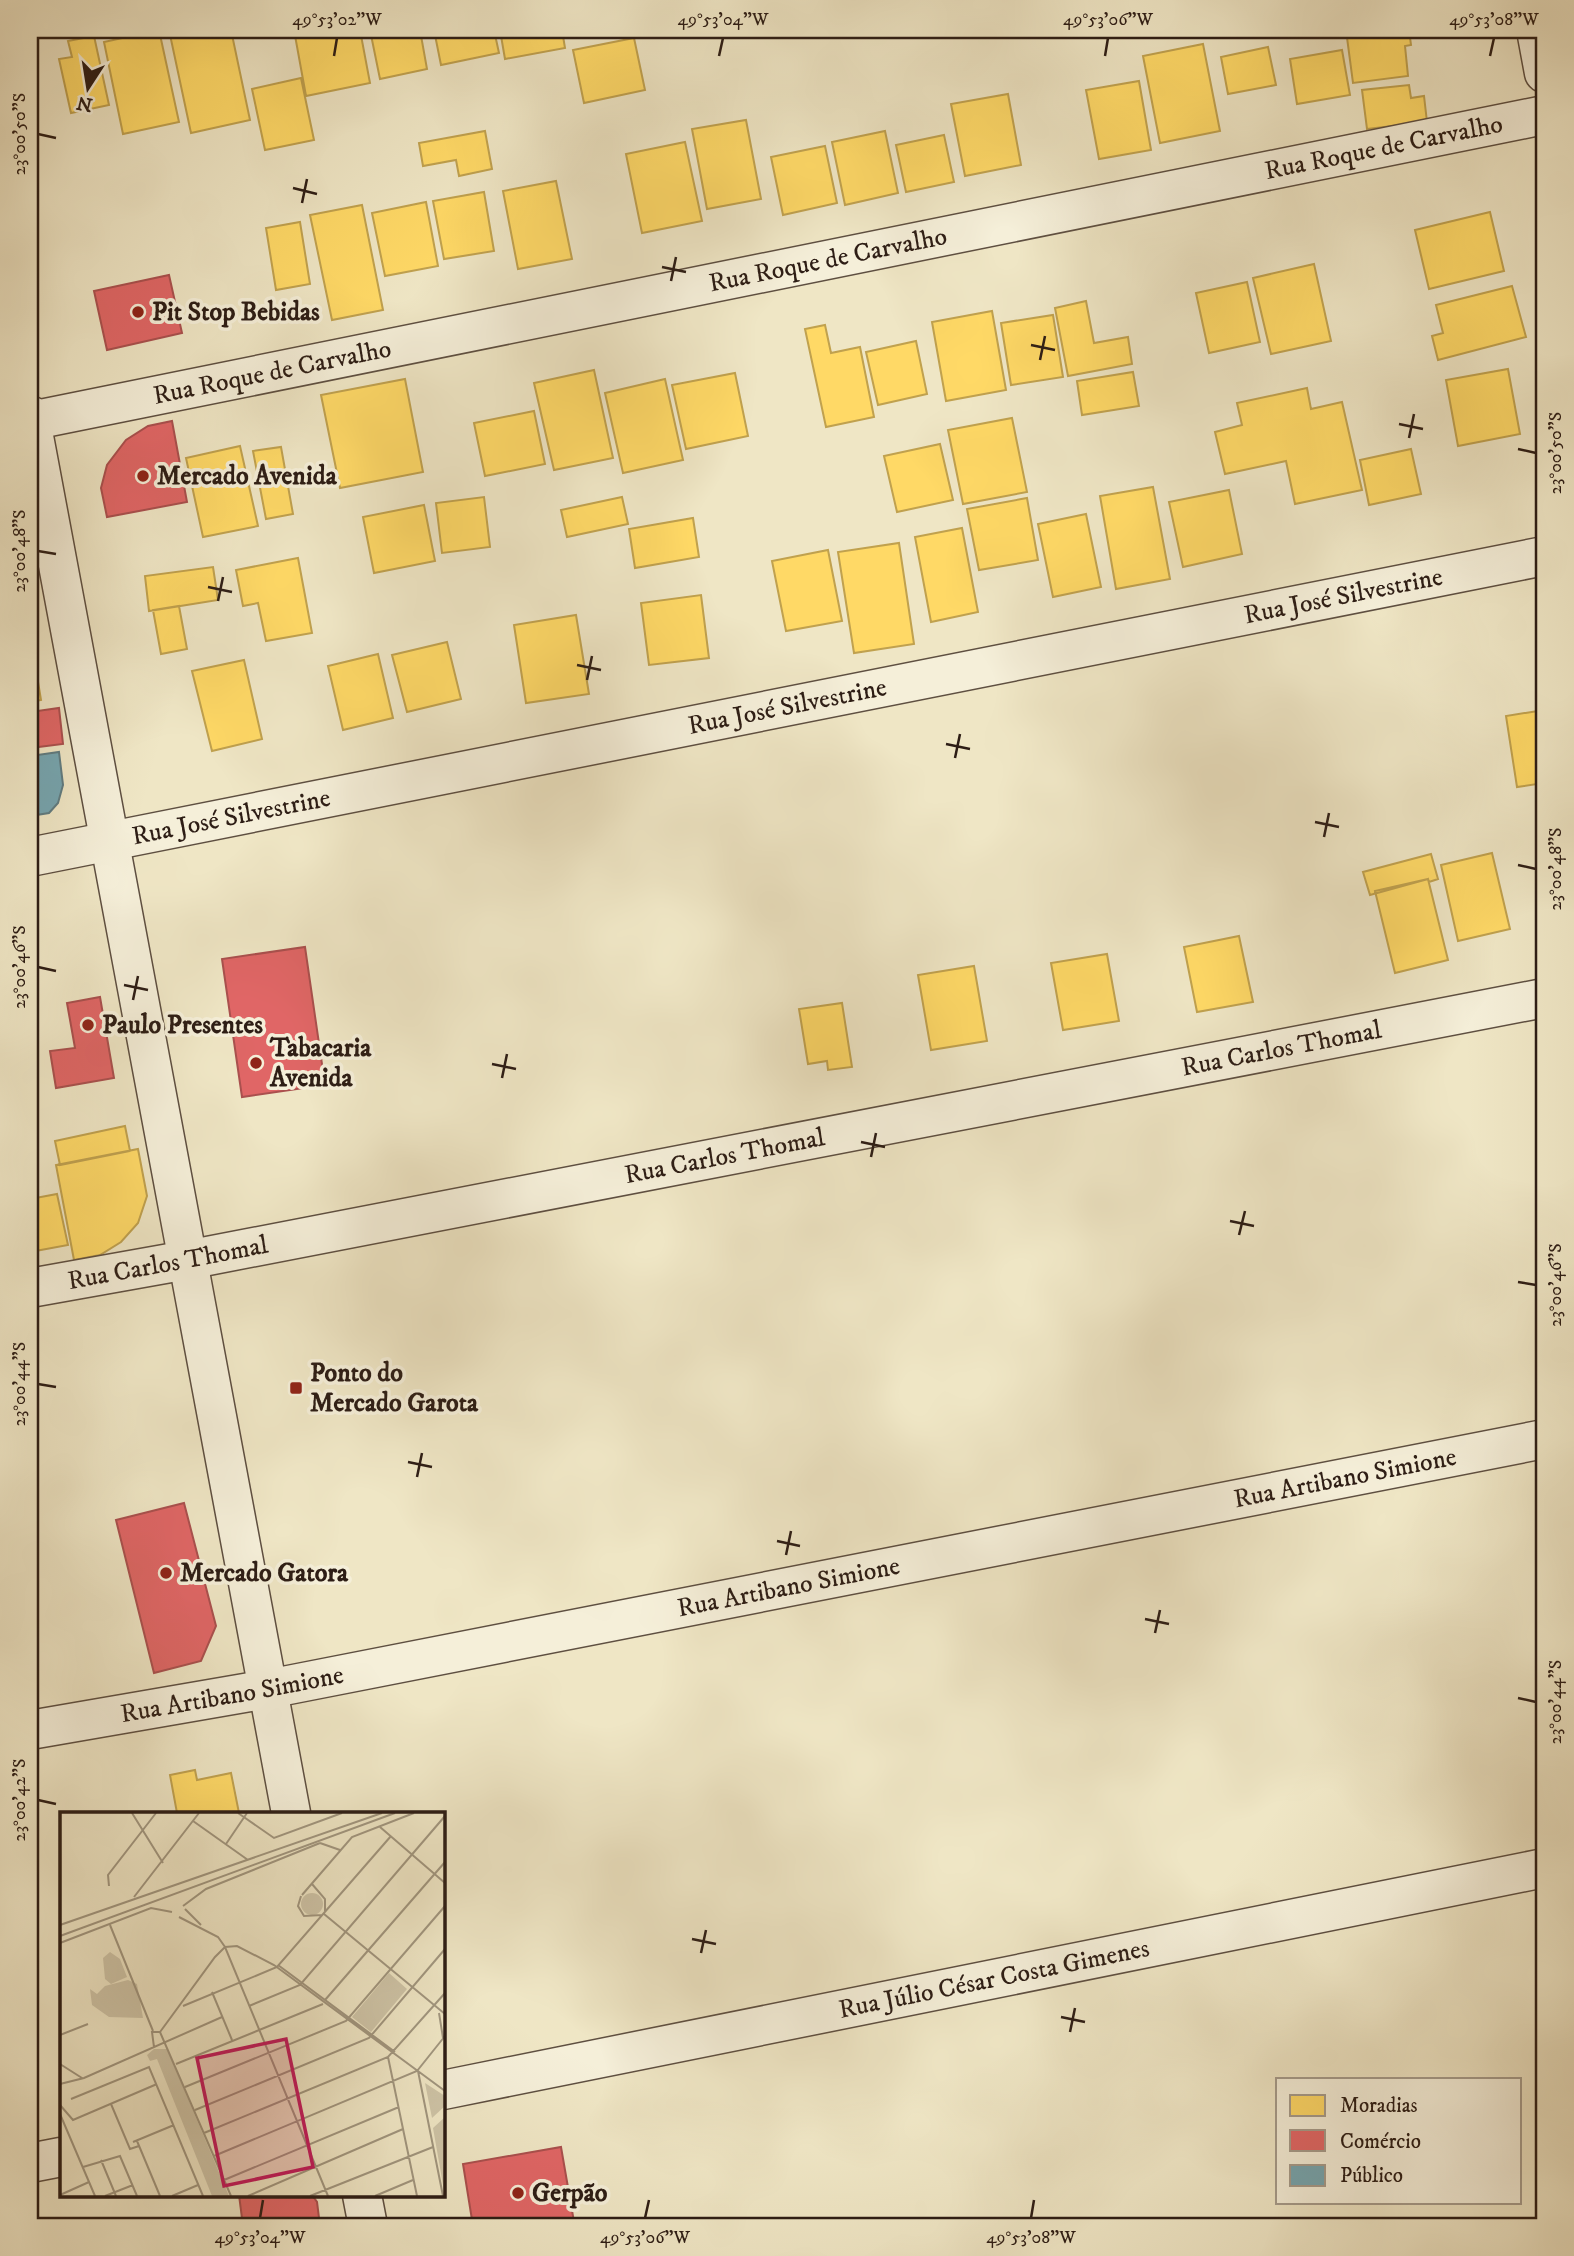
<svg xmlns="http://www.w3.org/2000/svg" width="1574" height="2256" font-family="'IM FELL DW Pica',serif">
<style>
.homes{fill:#ffd966;stroke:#c0a14e;stroke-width:2}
.shops{fill:#e06666;stroke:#aa504e;stroke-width:2}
.public{fill:#76a5af;stroke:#607c81;stroke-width:2}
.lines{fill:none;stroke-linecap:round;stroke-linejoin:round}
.minor-casing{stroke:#5e4f41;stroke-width:41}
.minor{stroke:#f5efd9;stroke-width:38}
.ticks{fill:none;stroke:#2d1d15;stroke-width:2.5}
.poi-dot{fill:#8f2418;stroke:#f5efd9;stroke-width:2.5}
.labels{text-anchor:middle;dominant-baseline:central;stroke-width:7;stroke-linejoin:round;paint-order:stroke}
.street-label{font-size:26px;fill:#2d1d15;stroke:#f5efd9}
.poi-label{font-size:26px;font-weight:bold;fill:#2d1d15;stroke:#f5efd9;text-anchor:start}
.inset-road{fill:none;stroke:#a1967f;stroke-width:2}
.view{fill:#c2185b;fill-opacity:0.15;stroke:#c2185b;stroke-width:3.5}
.inset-edge{fill:none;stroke:#2d1d15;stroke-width:3.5}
.neatline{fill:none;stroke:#2d1d15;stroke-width:2.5}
.ticks-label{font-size:18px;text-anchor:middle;fill:#2d1d15}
</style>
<rect width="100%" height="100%" fill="#efe6c5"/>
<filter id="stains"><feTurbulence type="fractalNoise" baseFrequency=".00286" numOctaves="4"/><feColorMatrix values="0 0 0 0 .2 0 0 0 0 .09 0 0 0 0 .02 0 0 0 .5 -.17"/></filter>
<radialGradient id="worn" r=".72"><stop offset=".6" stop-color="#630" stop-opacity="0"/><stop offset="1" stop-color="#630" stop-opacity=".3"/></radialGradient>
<path class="homes" d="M159 30 179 122 123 134 104 42Z
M169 30H231L250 120 191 133Z
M294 30H360L370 83 306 96Z
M370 30H420L427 69 380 79Z
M434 30H494L499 53 441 65Z
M500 30H562L565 48 505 59Z
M1346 30H1409L1411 45 1405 46 1408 76 1353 83Z
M94 36 109 105 71 113 59 59 72 57 68 41Z
M634 38 645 90 584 103 573 50Z
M1203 44 1220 131 1160 143 1143 56Z
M1268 47 1276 85 1228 94 1221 57Z
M1342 50 1350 95 1297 104 1290 59Z
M301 78 314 140 265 150 252 89Z
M1139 81 1151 150 1099 159 1086 90Z
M1409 85 1411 98 1424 96 1427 122 1367 129 1362 90Z
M1008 94 1021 165 965 176 951 104Z
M746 120 761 199 707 209 692 129Z
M485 131 492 169 459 176 456 160 423 166 419 143Z
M885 131 898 193 845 205 832 142Z
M944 135 954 182 906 192 896 145Z
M685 142 702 221 642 233 626 154Z
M825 146 837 203 783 215 771 157Z
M556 181 572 259 518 269 503 191Z
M484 192 494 251 444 259 433 201Z
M426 202 438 266 385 276 372 213Z
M362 205 383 310 332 320 310 215Z
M1490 212 1504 271 1429 289 1415 230Z
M300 222 310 284 276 290 266 228Z
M1314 264 1331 341 1271 354 1253 278Z
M1247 282 1260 342 1209 353 1196 293Z
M1512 286 1526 337 1438 360 1432 336 1443 333 1436 305Z
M1086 301 1094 343 1128 337 1132 364 1068 376 1055 308Z
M992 311 1006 390 946 401 932 322Z
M1053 315 1063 377 1011 385 1001 323Z
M825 325 831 353 860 347 874 417 826 427 805 329Z
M916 341 927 394 878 405 866 352Z
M1508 369 1520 434 1458 446 1446 380Z
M594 370 613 458 554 470 534 383Z
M1133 372 1139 406 1082 415 1077 381Z
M735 373 748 436 686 449 672 385Z
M405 379 423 472 340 488 321 395Z
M665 379 683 460 623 473 605 393Z
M1307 388 1311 409 1342 402 1362 490 1295 504 1286 461 1225 474 1215 432 1242 425 1237 403Z
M534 411 545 464 485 476 474 423Z
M1012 418 1027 492 963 504 948 430Z
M940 444 953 500 897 512 884 456Z
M240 446 258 526 203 537 186 458Z
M281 447 293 514 266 519 253 451Z
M1411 449 1421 494 1369 505 1360 460Z
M1153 487 1170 579 1116 589 1100 496Z
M1229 490 1242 554 1183 567 1169 502Z
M484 497 490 547 442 553 436 503Z
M622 497 628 524 567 537 561 510Z
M1027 498 1038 560 979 570 967 509Z
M424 505 435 561 374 573 363 517Z
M1086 514 1101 587 1053 597 1038 524Z
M693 518 699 557 635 568 629 529Z
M962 528 978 612 931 622 915 537Z
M899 543 914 644 854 653 838 552Z
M828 550 842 621 786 631 772 561Z
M298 558 312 633 266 641 258 603 243 606 236 570Z
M213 567 218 600 149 611 145 576Z
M701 595 709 658 649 665 641 603Z
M179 606 187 649 161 654 153 610Z
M576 615 589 694 526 703 514 625Z
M30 633 41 700 30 702Z
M447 642 461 699 407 712 392 655Z
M378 654 393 718 343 730 328 666Z
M244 660 262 739 212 751 192 671Z
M1544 710V783L1517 787 1506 716Z
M1492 853 1510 929 1458 941 1441 865Z
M1431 854 1438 879 1429 882 1428 879 1370 895 1363 872Z
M1428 879 1448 960 1395 973 1375 891Z
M1239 936 1253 1002 1197 1012 1184 947Z
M1107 954 1119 1021 1063 1030 1051 963Z
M974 966 987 1041 931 1050 918 975Z
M842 1003 852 1067 828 1070 827 1061 808 1064 799 1009Z
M125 1126 130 1151 60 1165 55 1141Z
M138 1149 147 1196 138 1223 121 1242 100 1255 74 1260 56 1165Z
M57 1194 68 1245 30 1252V1199Z
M195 1770 197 1780 231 1773 239 1813H177L170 1775Z"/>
<path class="shops" d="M169 275 182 333 107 350 94 291Z
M172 421 187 502 107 517 101 488 107 465 126 440 148 426Z
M59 708 63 744 30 748V712Z
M305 947 325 1085 242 1097 222 959Z
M100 997 114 1078 56 1088 50 1051 75 1048 67 1003Z
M184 1503 216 1626 201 1661 154 1673 116 1520Z
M561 2147 574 2222 546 2226H473L463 2164Z
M239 2195H312L317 2202 320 2226H243Z"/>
<path class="public" d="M59 752 63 785 58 803 49 813 30 816V756Z"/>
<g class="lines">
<g class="minor-casing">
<g id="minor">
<path d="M1536 30 1544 73"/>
<path d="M30 415 291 1813"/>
<path id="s1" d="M30 421 1544 115"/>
<path id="s2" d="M30 857 1544 556"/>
<path id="s3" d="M30 1288 187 1260 1544 998"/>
<path id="s4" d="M30 1730 268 1689 1544 1439"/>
<path id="s5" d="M443 2090 1544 1868"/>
<path d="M30 2163 61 2157"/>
<path d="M362 2195 368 2226"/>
</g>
</g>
<use href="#minor" class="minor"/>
</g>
<path class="ticks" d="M334 56 337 38M719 56 723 38M1105 56 1108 38M1490 56 1494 38M38 134 56 138M293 188 317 194M302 203 307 179M662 267 686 272M671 281 676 257M1031 345 1055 350M1040 360 1045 336M1399 424 1423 429M1409 438 1414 414M1518 449 1536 453M38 551 56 554M208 587 232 592M218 601 223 577M577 665 601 670M587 680 592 656M946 744 970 749M955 758 960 734M1315 822 1339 827M1324 837 1329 813M1518 865 1536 869M38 967 56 971M124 985 148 990M133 1000 138 976M492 1064 516 1069M502 1078 507 1054M861 1142 885 1147M871 1157 876 1133M1230 1221 1254 1226M1239 1235 1245 1211M1518 1282 1536 1285M38 1384 56 1387M408 1462 432 1467M417 1477 422 1453M777 1541 800 1546M786 1555 791 1531M1145 1619 1169 1624M1155 1633 1160 1610M1518 1698 1536 1702M38 1800 56 1804M692 1939 716 1944M701 1953 706 1930M1061 2017 1085 2022M1070 2032 1075 2008M260 2218 263 2200M645 2218 649 2200M1031 2218 1034 2200"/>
<g class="poi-dot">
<circle cx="138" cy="312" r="7"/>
<circle cx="143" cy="476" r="7"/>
<circle cx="88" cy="1025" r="7"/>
<circle cx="256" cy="1063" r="7"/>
<rect x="289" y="1381" width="14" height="14" rx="3.5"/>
<circle cx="166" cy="1573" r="7"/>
<circle cx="518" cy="2193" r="7"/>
</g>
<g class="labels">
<g class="street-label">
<text stroke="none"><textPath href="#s1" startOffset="1381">Rua Roque de Carvalho</textPath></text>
<text stroke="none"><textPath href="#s1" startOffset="814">Rua Roque de Carvalho</textPath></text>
<text stroke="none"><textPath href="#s1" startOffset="247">Rua Roque de Carvalho</textPath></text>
<text stroke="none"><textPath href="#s2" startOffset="1339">Rua José Silvestrine</textPath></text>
<text stroke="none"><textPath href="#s2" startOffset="772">Rua José Silvestrine</textPath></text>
<text stroke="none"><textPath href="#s2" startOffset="205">Rua José Silvestrine</textPath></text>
<text stroke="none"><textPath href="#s3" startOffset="1274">Rua Carlos Thomal</textPath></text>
<text stroke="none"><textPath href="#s3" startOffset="707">Rua Carlos Thomal</textPath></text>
<text stroke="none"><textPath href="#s3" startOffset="140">Rua Carlos Thomal</textPath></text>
<text stroke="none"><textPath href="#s4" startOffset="1339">Rua Artibano Simione</textPath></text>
<text stroke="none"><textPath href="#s4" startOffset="772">Rua Artibano Simione</textPath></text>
<text stroke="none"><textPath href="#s4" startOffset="205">Rua Artibano Simione</textPath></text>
<text stroke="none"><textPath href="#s5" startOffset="562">Rua Júlio César Costa Gimenes</textPath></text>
</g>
<g class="poi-label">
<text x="152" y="312">Pit Stop Bebidas</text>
<text x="157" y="476">Mercado Avenida</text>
<text x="102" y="1025">Paulo Presentes</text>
<text x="270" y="1048">Tabacaria<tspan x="270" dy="30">Avenida</tspan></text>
<text x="310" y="1373">Ponto do<tspan x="310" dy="30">Mercado Garota</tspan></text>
<text x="180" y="1573">Mercado Gatora</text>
<text x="532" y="2193">Gerpão</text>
</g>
</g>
<g transform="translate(60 1812)">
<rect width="385" height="385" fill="#efe6c5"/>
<path d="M241 92a11 11 0 1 1 22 0a11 11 0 1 1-22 0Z" fill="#cec4a7"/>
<path d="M50 140 60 147 67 165 51 172 45 167 43 146ZM68 168 77 172 83 206 49 205 32 193 30 177 37 182 45 174ZM385 305V384L373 316Z" fill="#cec4a7"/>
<path d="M329 161 347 177 311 220 292 205ZM94 237H107L169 384H152L97 247 90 249 87 243Z" fill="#cec4a7"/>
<path d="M365 271 385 284V294L372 306Z" fill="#cec4a7"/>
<path class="inset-road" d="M72 1 103 51M178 1 214 26 282 1M133 9 188 48M320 15 385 71M260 31 280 38M166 32 187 1M252 72 265 87V99M49 74 48 63 96 1M242 83 292 25 354 1M241 84 238 94 244 104 262 103M74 85 139 1M123 94 146 77 260 31M125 97 141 113M264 102 385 202M119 105 158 125 165 135 268 384M0 113 322 1M50 113 93 219M0 124 335 1M0 131 91 96 112 100M218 153 335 240M152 180 172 228M265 188 385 50M123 194 217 155 331 24M189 194 240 173 385 4M379 201 383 226M100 220 155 145 165 135 177 134 214 153 385 279M100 220 171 384M0 223 28 212M94 235 92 220H100M328 245 357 384M0 252 22 266M116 252 263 192M358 259 383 384M0 272 24 266 162 205M125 275 286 209 385 94M11 287 89 255 143 384M51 292 70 337 79 334M0 293 13 308 97 272M135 298 309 226 385 137M0 302 35 384M144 321 328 245 385 181M77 329 100 384M73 330 114 313M154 344 357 259 385 224M41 348 56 384M23 355 60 344 77 384M164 368 339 295M0 383 29 370M45 384 73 373M112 384 138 373M188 384 343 317M250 384 373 335M315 384 353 368"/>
<path class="view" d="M226 227 253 355 164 374 137 246Z"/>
<rect width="385" height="385" class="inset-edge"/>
</g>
<rect width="1574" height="2256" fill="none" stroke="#efe6c5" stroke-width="77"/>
<rect x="1276" y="2078" width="245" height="126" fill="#f5efd9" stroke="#a59b8b" stroke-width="2"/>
<rect x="1290" y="2095" width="35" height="21" fill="#ffd966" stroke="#a59b8b" stroke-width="2"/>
<text x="1340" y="2112" font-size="21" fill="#2d1d15">Moradias</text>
<rect x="1290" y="2130" width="35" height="21" fill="#e06666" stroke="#a59b8b" stroke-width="2"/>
<text x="1340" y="2148" font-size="21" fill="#2d1d15">Comércio</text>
<rect x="1290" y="2165" width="35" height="21" fill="#76a5af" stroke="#a59b8b" stroke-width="2"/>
<text x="1340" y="2182" font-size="21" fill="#2d1d15">Público</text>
<g transform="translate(88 88) rotate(192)" stroke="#f5efd9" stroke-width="5" paint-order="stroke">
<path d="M0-5L12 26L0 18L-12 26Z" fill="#2d1d15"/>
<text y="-10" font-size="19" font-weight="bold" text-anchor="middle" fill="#2d1d15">N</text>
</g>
<rect x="38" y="38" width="1498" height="2180" class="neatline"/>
<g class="ticks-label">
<text x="337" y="25">49°53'02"W</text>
<text x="723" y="25">49°53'04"W</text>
<text x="1108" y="25">49°53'06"W</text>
<text x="1494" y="25">49°53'08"W</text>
<text transform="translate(19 134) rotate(-90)" y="6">23°00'50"S</text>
<text transform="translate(1555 453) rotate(-90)" y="6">23°00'50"S</text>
<text transform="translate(19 551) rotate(-90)" y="6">23°00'48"S</text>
<text transform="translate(1555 869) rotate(-90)" y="6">23°00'48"S</text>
<text transform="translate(19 967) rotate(-90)" y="6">23°00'46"S</text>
<text transform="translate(1555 1285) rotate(-90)" y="6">23°00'46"S</text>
<text transform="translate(19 1384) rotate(-90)" y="6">23°00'44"S</text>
<text transform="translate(1555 1702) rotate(-90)" y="6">23°00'44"S</text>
<text transform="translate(19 1800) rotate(-90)" y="6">23°00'42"S</text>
<text x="260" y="2243">49°53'04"W</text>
<text x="645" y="2243">49°53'06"W</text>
<text x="1031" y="2243">49°53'08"W</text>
</g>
<rect width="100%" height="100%" filter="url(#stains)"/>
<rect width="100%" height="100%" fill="url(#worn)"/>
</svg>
